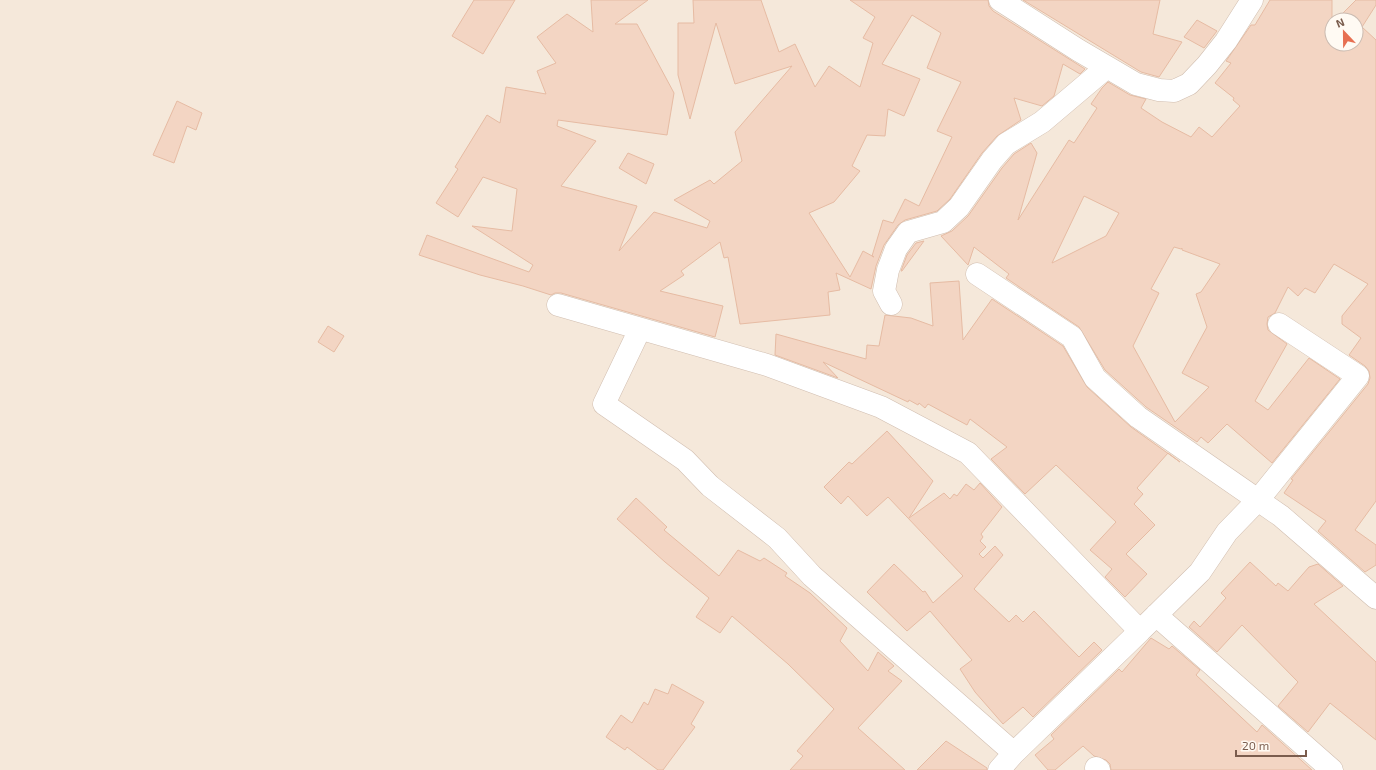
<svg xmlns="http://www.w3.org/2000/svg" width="1376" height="770" font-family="'Exo 2',sans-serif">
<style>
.residential{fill:#f5e8da;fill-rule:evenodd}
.building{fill:#f3d5c3;stroke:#e6bba3;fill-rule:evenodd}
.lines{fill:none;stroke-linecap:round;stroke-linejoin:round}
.street-casing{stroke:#d1beb0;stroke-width:23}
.street{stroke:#fff;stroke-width:22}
</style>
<rect width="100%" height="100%" fill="#fdf6ec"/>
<path class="residential" d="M0 0H1376V770H0ZM1332 20H1356V44H1332Z"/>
<path class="building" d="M474 0H515L483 54 452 36Z
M591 0H648L615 24H637L674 93 667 135 558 120 557 126 596 141 561 186 637 206 619 251 654 212 707 228 710 221 674 200 710 180 714 184 742 161 735 132 792 66 735 84 716 23 690 119 678 75V23H694L693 0H761L779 52 795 44 815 87 829 66 860 87 873 43 863 38 875 17 850 0H988L989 6 993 11 1085 69 1080 74 1063 64 1054 96 1042 106 1014 98 1021 120 997 136 982 153 950 199 937 211 905 220 898 225 884 245 876 266 871 289 836 273 840 290 828 292 830 315 740 324 728 257 724 258 720 242 681 271 684 275 660 291 723 306 715 337 561 293H555L551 295 523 286 480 275 419 255 427 235 529 272 533 265 472 226 512 231 517 189 483 177 458 217 436 203 458 169 455 167 487 115 500 123 506 87 546 94 537 71 556 63 537 37 567 14 593 32ZM912 15 941 33 927 68 961 82 937 131 952 137 919 206 905 199 893 223 883 220 872 256 874 257 863 251 850 277 809 213 834 202 860 171 852 166 867 135 885 136 888 109 904 116 920 79 882 64Z
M1023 0H1160L1153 34 1182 42 1159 77 1141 72Z
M1270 0H1332V44H1356V20H1336L1356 0H1376V5L1362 27 1376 40V501L1355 530 1376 545V565L1365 572 1318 531 1326 521 1284 493 1293 480 1291 479 1368 384 1370 378 1369 371 1365 366 1349 355 1361 338 1342 324V316L1368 284 1334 264 1315 293 1305 288 1298 296 1288 287 1275 313 1268 317 1267 324 1268 330 1287 344 1255 401 1268 410 1309 358 1340 379 1272 463 1227 424 1208 443 1201 437 1197 442 1146 407 1105 370 1079 327 1006 278 1009 274 974 247 968 265 941 236 952 231 968 216 1002 168 1014 154 1031 143 1037 153 1018 220 1069 140 1074 143 1097 108 1091 104 1102 88 1108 82 1130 95 1146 99 1141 108 1162 122 1191 137 1199 127 1212 137 1240 106 1233 100 1234 98 1215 83 1231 63 1226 61 1251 25H1255ZM1084 196 1119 213 1106 236 1052 263ZM1174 247 1181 249 1182 248V250L1220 264 1201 292 1196 294 1207 327 1182 373 1209 387 1175 422 1133 346 1159 293 1151 289Z
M1197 20 1217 31 1204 48 1184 37Z
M177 101 202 113 196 130 187 126 174 163 153 155Z
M628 153 654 164 646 184 619 168Z
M924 241 902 271H901L907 255 916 243Z
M959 281 963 340 992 299 1063 346 1087 387 1131 427 1180 462 1168 453 1137 488 1143 494 1134 504 1155 525 1126 554 1147 574 1125 597 1105 577 1112 569 1090 550 1116 522 1056 465 1025 494 991 459 1007 447 970 419 967 425 928 404 925 408 919 403 918 405 909 400 908 402 823 362 838 378 775 355 776 334 866 359 867 345 879 346 885 315 911 318 933 326 930 283Z
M328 326 344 336 334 352 318 342Z
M887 431 933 481 909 518 944 493 950 499 954 494 957 496 966 484 974 490 980 483 1002 507 981 534 983 537 980 541 986 547 979 554 983 558 995 546 1003 555 974 589 1009 622 1016 615 1023 622 1034 611 1079 657 1094 642 1102 650 1033 717 1023 707 1003 724 975 692 960 669 972 660 930 611 907 631 867 592 894 564 923 592 925 591 933 603 963 576 888 497 867 516 848 496 841 504 824 487 849 462 852 464Z
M636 498 667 527 664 530 719 576 738 550 760 561 764 558 787 573 785 576 810 593 847 628 840 641 868 671 878 652 894 666 888 671 902 681 858 728 905 770H790L803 756 797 751 834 709 788 664 732 616 720 633 696 617 709 598 665 562 617 519Z
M1250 562 1276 586 1278 583 1288 591 1309 567 1318 564 1343 586 1314 604 1376 662V740L1330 703 1308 732 1278 706 1298 682 1242 625 1217 652 1189 627 1194 621 1200 627 1226 598 1221 593Z
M1151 638 1169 649 1172 646 1200 670 1196 675 1257 732 1262 725 1312 770H1111L1110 764 1106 760 1094 756 1083 746 1055 770H1048L1035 755 1054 739 1051 735 1119 669 1122 672Z
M672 684 704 702 691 724 695 727 663 770H658L627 747 625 750 606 737 621 715 632 723 644 702 648 705 655 689 668 694Z
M946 741 987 768V770H917Z"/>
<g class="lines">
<g class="street-casing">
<path id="street" d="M1000 0 1078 50 1136 84 1159 90 1174 91 1189 84 1207 65 1226 41 1252 0
M977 274 1072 337 1095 378 1138 417 1281 516 1376 598
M891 304 884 291 888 270 896 249 908 232 943 222 959 207 992 160 1006 144 1042 122 1107 67
M558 305 767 365 881 407 968 453 1140 631 1014 753 999 770
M640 329 604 404 685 460 710 486 777 538 812 576 1014 753
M1156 615 1332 770
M1140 631 1200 572 1227 532 1258 500 1358 376 1279 324
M1096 768 1099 770"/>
</g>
<use href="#street" class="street"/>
</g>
<g transform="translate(1344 32) rotate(338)"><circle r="19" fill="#fffaf3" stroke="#cabbb1"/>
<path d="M0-3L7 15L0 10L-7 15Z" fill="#e76f51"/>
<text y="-6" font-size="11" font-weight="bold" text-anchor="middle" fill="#7a5c4d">N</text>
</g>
<path d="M1236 750v6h70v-6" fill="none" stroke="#7a5c4d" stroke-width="2"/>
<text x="1242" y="750" font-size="12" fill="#7a5c4d" stroke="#fffaf3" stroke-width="3" paint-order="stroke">20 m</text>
</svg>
